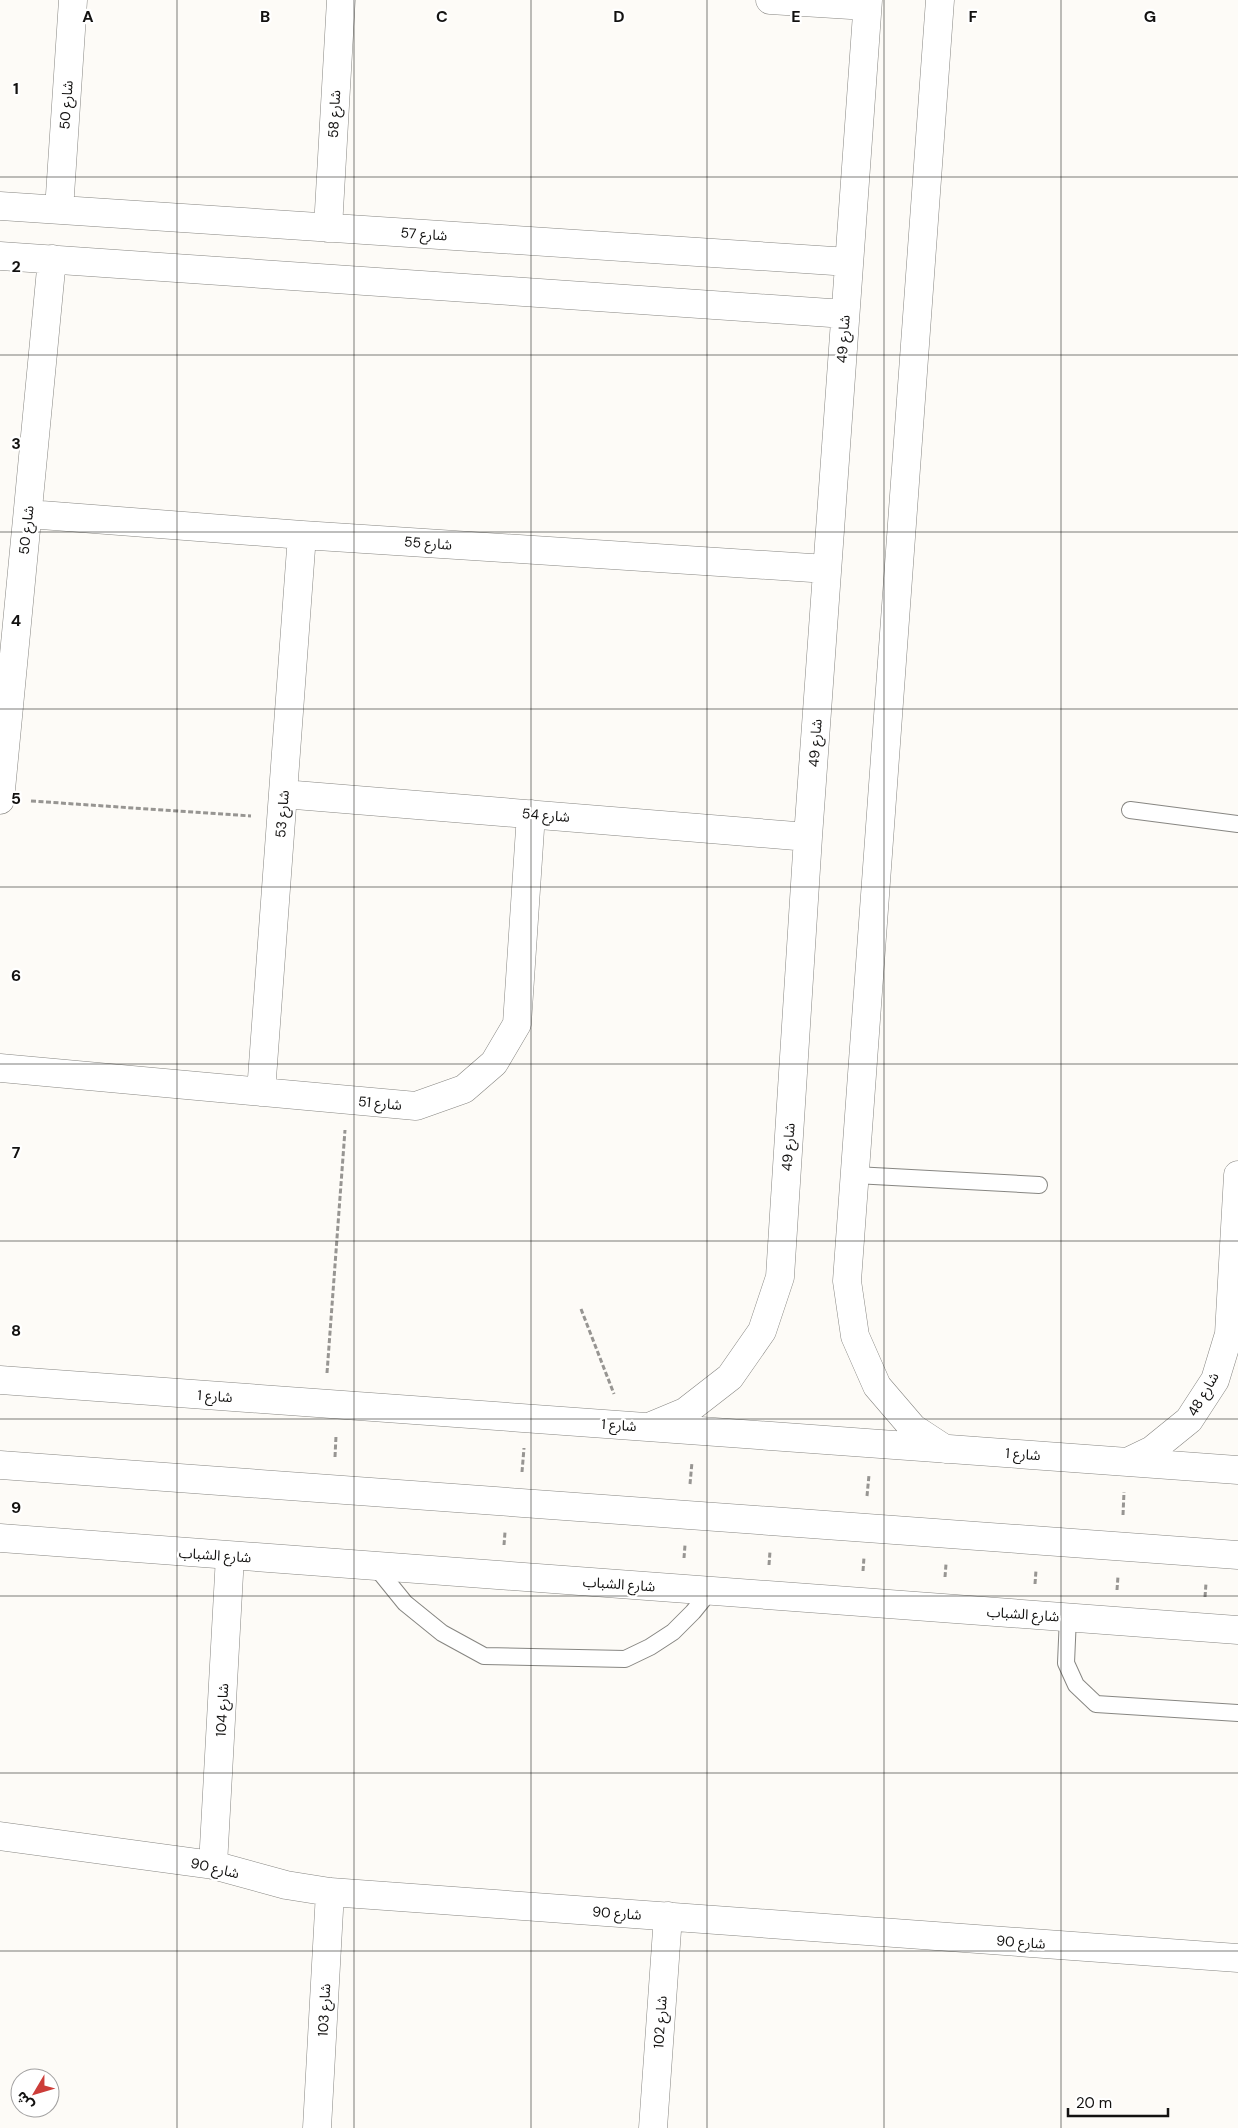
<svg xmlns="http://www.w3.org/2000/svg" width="1238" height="2128" font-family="'DM Sans','Noto Sans Arabic',sans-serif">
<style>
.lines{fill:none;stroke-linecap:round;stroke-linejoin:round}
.lane-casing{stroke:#878682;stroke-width:18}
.street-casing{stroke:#878682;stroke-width:29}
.secondary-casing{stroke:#878682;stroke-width:29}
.path{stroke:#979592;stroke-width:3;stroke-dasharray:5 2.5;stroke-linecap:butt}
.lane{stroke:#fff;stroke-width:16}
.street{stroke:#fff;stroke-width:28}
.secondary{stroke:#fff;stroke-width:28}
.grid{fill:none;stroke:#131211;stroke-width:1;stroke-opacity:0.55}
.labels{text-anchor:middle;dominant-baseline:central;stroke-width:4.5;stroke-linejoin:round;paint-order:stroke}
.street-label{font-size:14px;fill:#131211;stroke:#fff}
.grid-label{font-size:16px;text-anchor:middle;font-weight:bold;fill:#131211;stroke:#fff;stroke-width:4.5;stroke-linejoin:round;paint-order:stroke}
</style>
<rect width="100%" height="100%" fill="#fdfbf7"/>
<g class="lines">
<g class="lane-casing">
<path id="lane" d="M1130 810 1238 824
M855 1175 1039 1185
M375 1566 405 1603 442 1633 484 1656 625 1659 650 1647 673 1632 693 1612 710 1591
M1068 1617 1066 1663 1076 1685 1096 1704 1238 1713"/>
</g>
<g class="street-casing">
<path id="street" d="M770 0 867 6
M940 0 847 1281 855 1336 877 1386 913 1428 945 1449
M0 206 849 262
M59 210 73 0
M328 228 341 0
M0 256 845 314
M28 514 302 535 827 569
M283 794 808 837
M0 800 52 259
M0 1068 416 1106 464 1089 494 1063 517 1024 531 814
M261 1092 302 535
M0 1380 1238 1470
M649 1427 685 1412 730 1377 762 1331 780 1277 808 837 868 0
M1127 1462 1152 1450 1189 1420 1215 1380 1229 1334 1238 1175
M0 1836 213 1865 286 1885 330 1892 1238 1958
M213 1865 230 1556
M317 2128 330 1892
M653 2128 668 1916"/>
</g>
<g class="secondary-casing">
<path id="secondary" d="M0 1465 1238 1555
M0 1538 1238 1630"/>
</g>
<path class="path" d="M31 801 251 816
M581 1309 614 1394
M327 1373 345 1130
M335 1457 336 1436
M522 1472 524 1448
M690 1484 692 1462
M867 1496 869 1475
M1123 1515 1124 1492
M504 1545 505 1532
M684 1558 685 1545
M769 1565 770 1551
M863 1571 864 1557
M945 1577 946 1564
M1035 1584 1036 1570
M1117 1590 1118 1576
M1205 1597 1206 1583"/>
<use href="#lane" class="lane"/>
<use href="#street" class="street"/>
<use href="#secondary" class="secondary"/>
</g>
<path class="grid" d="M177 0V2128M354 0V2128M531 0V2128M707 0V2128M884 0V2128M1061 0V2128M0 177H1238M0 355H1238M0 532H1238M0 709H1238M0 887H1238M0 1064H1238M0 1241H1238M0 1419H1238M0 1596H1238M0 1773H1238M0 1951H1238"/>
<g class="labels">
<g class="street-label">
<text transform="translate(66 105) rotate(-86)">شارع 50</text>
<text transform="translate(334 114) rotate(-87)">شارع 58</text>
<text transform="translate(424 234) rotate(4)">شارع 57</text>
<text transform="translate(843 339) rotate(-86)">شارع 49</text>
<text transform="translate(26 530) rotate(-84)">شارع 50</text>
<text transform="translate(428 543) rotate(4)">شارع 55</text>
<text transform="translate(815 743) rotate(-86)">شارع 49</text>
<text transform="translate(282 814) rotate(-85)">شارع 53</text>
<text transform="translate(546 815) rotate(5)">شارع 54</text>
<text transform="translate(380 1103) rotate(5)">شارع 51</text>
<text transform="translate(788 1147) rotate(-86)">شارع 49</text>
<text transform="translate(1203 1394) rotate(-60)">شارع 48</text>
<text transform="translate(215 1396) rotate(4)">شارع 1</text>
<text transform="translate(619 1425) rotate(4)">شارع 1</text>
<text transform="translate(1023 1454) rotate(4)">شارع 1</text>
<text transform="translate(215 1555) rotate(4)">شارع الشباب</text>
<text transform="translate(619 1584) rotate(4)">شارع الشباب</text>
<text transform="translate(1023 1614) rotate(4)">شارع الشباب</text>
<text transform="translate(222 1710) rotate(-87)">شارع 104</text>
<text transform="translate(215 1868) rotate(13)">شارع 90</text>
<text transform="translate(617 1913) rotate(4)">شارع 90</text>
<text transform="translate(1021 1942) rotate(4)">شارع 90</text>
<text transform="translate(324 2010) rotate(-87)">شارع 103</text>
<text transform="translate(660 2022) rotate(-86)">شارع 102</text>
</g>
</g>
<g class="grid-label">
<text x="88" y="22">A</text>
<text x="265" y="22">B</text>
<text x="442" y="22">C</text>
<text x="619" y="22">D</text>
<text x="796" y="22">E</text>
<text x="973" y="22">F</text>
<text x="1150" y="22">G</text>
<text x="16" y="94">1</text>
<text x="16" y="272">2</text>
<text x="16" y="449">3</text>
<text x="16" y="626">4</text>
<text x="16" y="804">5</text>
<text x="16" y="981">6</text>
<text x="16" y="1158">7</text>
<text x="16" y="1336">8</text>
<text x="16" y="1513">9</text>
</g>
<g transform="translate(35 2093) rotate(232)"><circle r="24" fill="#ffffff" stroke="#a1a0a0"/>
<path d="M0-4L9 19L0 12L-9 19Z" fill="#cc3d39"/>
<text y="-8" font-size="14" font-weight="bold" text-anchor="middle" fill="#131211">ش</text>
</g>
<path d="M1068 2108v8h100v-8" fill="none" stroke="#131211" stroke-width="2.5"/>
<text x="1076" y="2108" font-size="15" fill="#131211" stroke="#ffffff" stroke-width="4" paint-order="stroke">20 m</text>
</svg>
